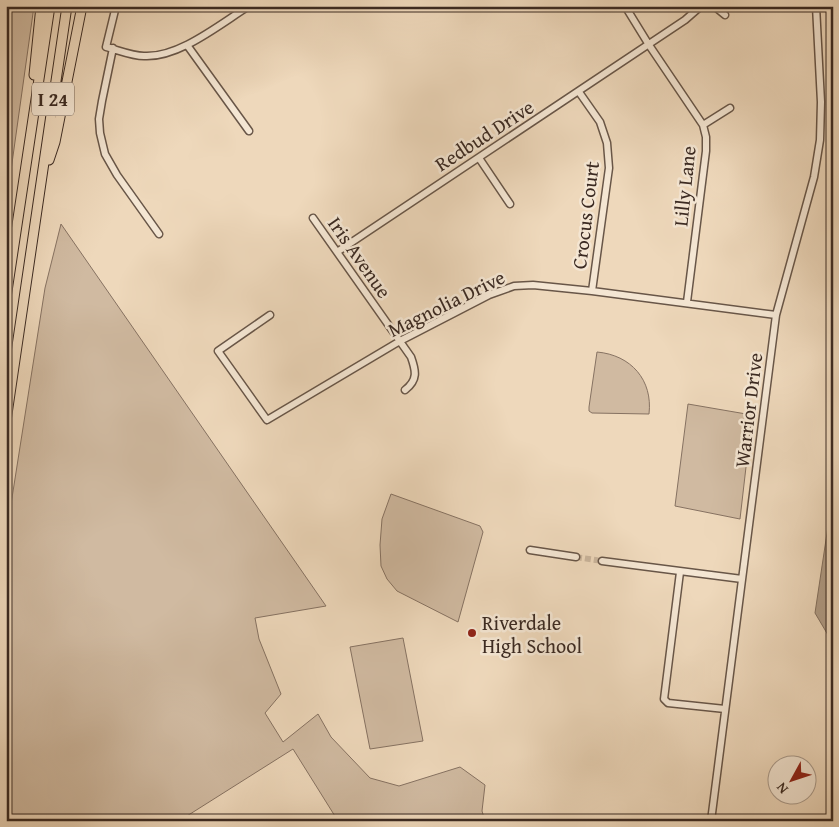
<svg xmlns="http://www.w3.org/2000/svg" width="839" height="827" font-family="'Gentium Book Plus',serif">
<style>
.green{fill:#d0baa1;stroke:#867262}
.water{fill:#b19d87;stroke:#826f5f}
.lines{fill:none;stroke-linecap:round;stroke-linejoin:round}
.minor-tunnel{stroke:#cab59c;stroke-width:6;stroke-dasharray:6 3;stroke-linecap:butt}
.minor-casing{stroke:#685648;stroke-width:9}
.highway-casing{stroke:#3b2a22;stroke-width:11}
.minor{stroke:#f4e6d3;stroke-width:6}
.highway{stroke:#eed8bb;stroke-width:9}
.poi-dot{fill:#8f2418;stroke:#f4e6d3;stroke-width:2}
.labels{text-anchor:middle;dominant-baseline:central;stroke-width:5;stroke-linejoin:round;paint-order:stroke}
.shield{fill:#f4e6d3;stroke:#726257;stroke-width:1}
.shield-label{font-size:19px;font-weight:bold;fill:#3b2a22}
.street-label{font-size:20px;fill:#3b2a22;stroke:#f4e6d3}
.poi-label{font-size:20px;fill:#3b2a22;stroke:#f4e6d3;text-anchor:start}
</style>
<rect width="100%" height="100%" fill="#eed8bb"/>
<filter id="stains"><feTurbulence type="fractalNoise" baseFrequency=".004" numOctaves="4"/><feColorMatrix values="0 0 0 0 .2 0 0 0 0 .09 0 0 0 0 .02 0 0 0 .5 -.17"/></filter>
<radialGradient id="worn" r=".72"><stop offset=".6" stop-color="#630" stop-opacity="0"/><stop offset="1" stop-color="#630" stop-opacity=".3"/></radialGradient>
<path class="green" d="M7 6H34L6 206V61L10 21H6Z
M61 224 326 606 255 618 259 639 281 694 265 713 283 742 318 714 331 737 370 778 399 786 460 767 485 785 482 811 485 821H338L293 749 179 821H6V536L45 288Z
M597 352C631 355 653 380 649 414L592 413 589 411V407Z
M688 404 752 415 740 519 675 506Z
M391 494 480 526 483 532 458 622 397 591 387 579 381 566 380 545 382 519Z
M403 638 423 741 370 749 350 647Z"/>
<path class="water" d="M833 493V637L828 635 815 613Z"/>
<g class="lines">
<path class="minor-tunnel" d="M576 557 602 561"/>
<g class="minor-casing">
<path id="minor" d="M116 6 106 47C118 50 132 56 144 56 179 58 220 24 249 6
M625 6 649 45 703 125 706 137V151L687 302
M714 6 725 15
M187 45 249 131
M113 48 102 101 99 119 100 133 105 154 117 175 159 234
M579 92 600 122 607 143 609 168 592 291
M703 125 730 108
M479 158 510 204
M313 218 411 357C416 371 418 380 405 390
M337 252 685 20 701 6
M270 315 218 351 267 420 400 341 489 295 514 286 533 285 592 291 776 315
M530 550 576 557
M602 561 742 579
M680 572 664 699 668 703 725 709
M711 821 776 315 814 177 820 140 821 102 816 6"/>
</g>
<g class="highway-casing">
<path id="highway" d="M34 75 41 6
M49 160 55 142 82 6
M6 298 50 6
M6 421 67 6"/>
</g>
<use href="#minor" class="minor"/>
<use href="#highway" class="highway"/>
</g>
<circle class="poi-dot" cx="472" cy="633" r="5"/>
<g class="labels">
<rect class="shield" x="32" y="82.5" width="42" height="33" rx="4"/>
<g class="shield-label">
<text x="53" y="99">I 24</text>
</g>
<g class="street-label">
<text transform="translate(484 135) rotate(-33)">Redbud Drive</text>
<text transform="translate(684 186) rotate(-84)">Lilly Lane</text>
<text transform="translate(585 215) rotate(-83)">Crocus Court</text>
<text transform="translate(360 257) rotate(55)">Iris Avenue</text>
<text transform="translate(446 303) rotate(-26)">Magnolia Drive</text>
<text transform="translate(748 410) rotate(-83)">Warrior Drive</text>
</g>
<g class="poi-label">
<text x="482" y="622">Riverdale<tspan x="482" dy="23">High School</tspan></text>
</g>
</g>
<rect width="839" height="827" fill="none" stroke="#eed8bb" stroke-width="25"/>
<rect x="8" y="8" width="824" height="812" fill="none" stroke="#3b2a22" stroke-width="2.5"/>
<rect x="12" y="12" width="814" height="802" fill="none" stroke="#3b2a22"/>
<g transform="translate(792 780) rotate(230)"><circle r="24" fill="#f4e6d3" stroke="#aa9b8c"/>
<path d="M0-4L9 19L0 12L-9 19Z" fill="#8f2418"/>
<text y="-8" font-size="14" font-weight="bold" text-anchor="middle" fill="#3b2a22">N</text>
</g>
<rect width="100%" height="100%" filter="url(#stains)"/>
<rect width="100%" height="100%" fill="url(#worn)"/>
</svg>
